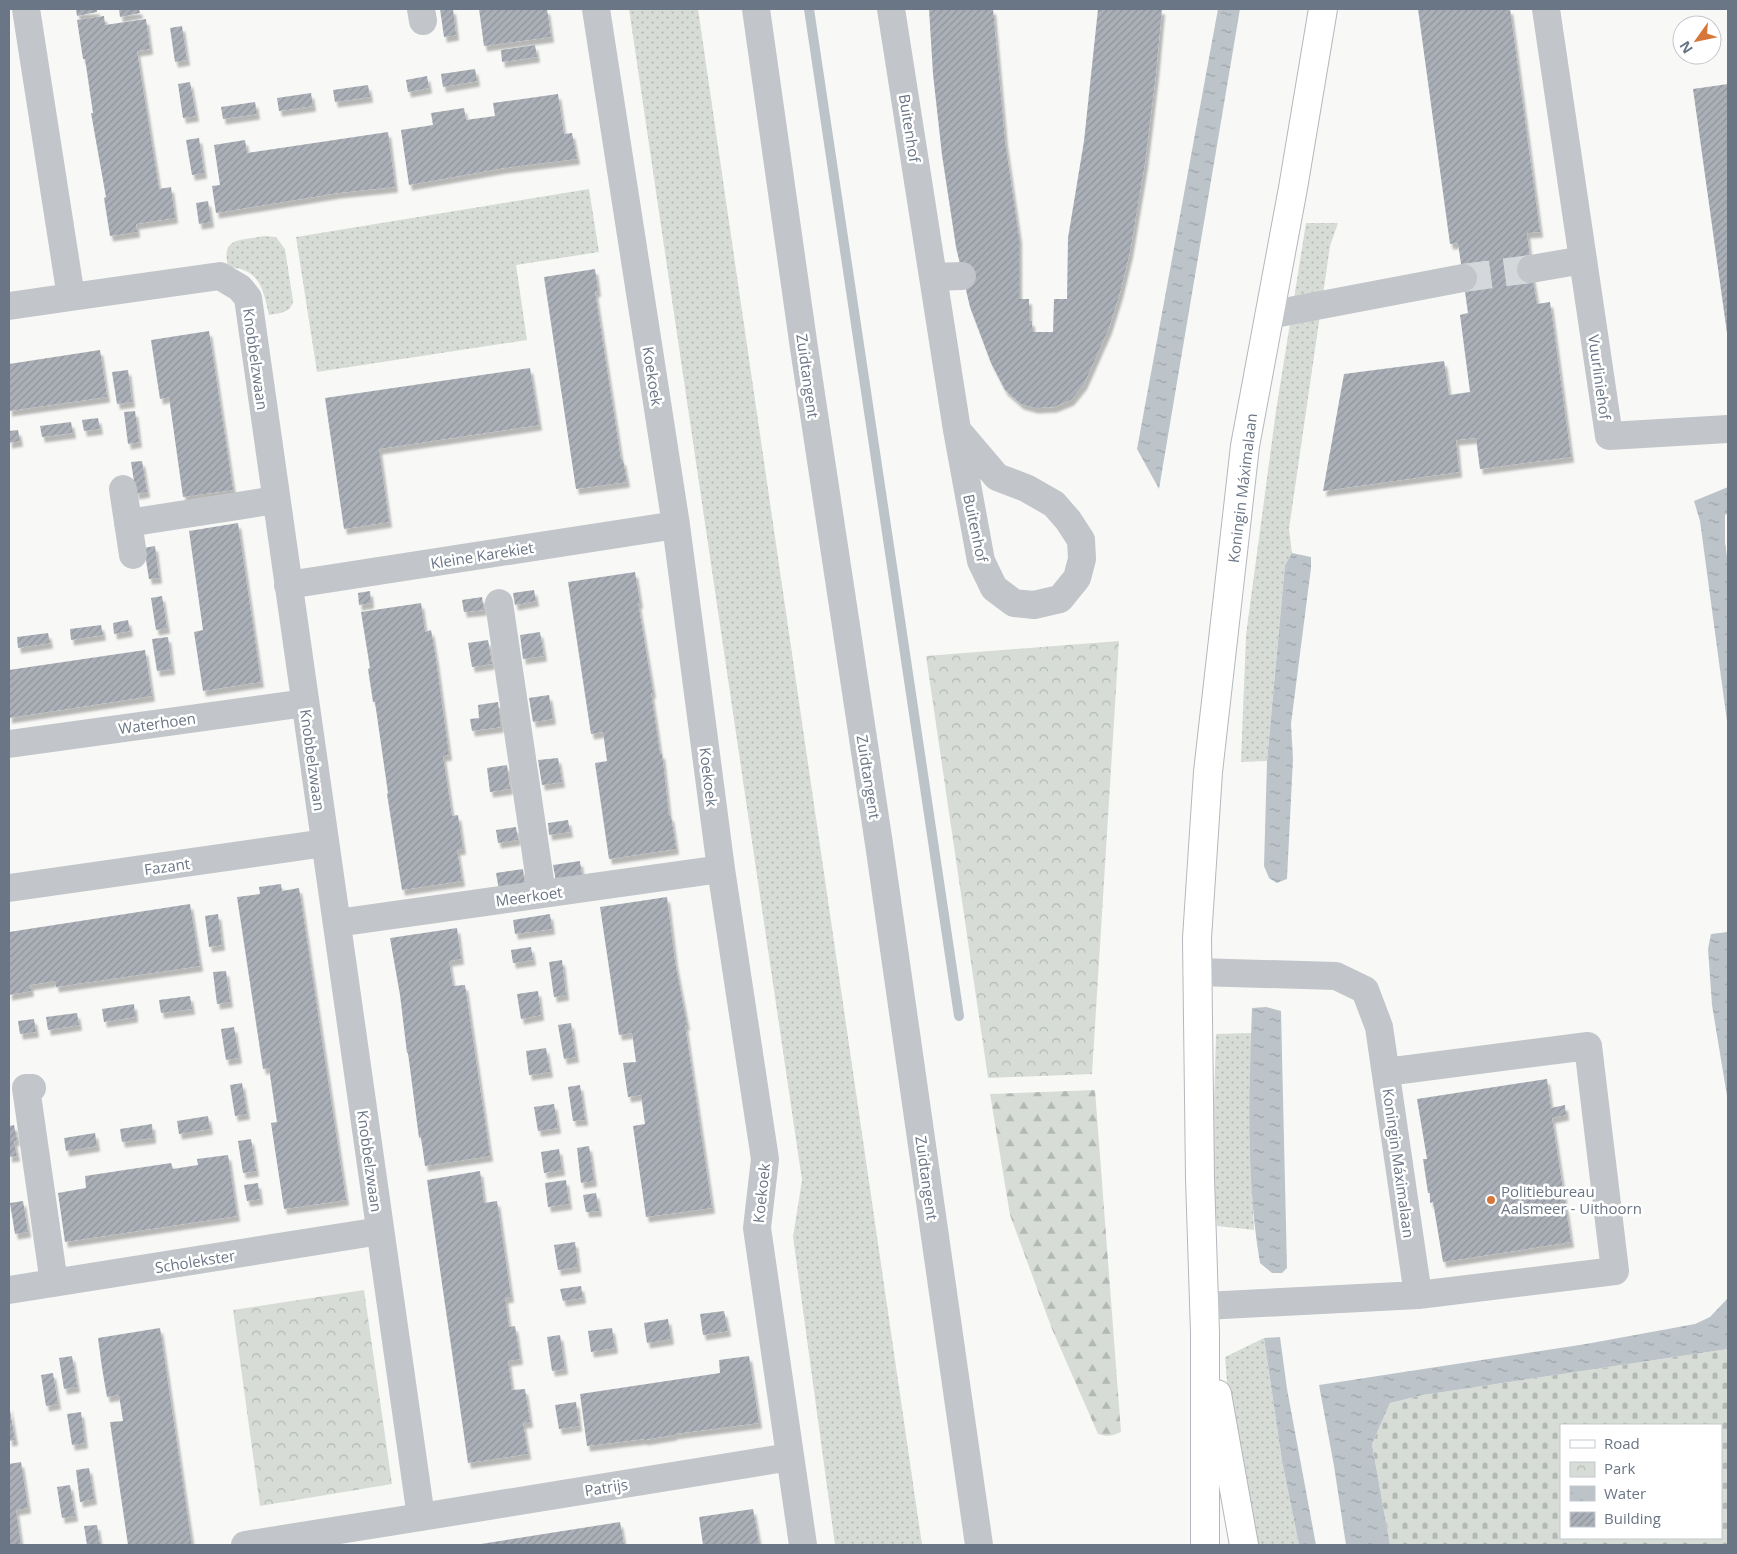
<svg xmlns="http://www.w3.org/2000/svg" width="1737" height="1554" font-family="'Open Sans',sans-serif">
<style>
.grass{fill:url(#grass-dots)}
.forest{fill:url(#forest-firs)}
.cemetery{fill:url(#cemetery-stones);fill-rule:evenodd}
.park{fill:url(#park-crowns)}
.water{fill:url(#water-ripples)}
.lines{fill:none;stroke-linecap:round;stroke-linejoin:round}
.stream{stroke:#bcc4ca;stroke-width:10}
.building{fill:url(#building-hatch);filter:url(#shadow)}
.minor-tunnel{stroke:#d4d8da;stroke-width:28;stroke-dasharray:28 14;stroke-linecap:butt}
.major-casing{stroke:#b4b7bc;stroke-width:30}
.minor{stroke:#c2c5c9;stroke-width:28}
.major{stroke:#fff;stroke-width:28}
.poi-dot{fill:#d67639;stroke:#fff;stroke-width:2}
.labels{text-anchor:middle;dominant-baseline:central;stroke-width:5;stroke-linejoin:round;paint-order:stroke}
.street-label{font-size:15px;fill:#6a7585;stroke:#fff}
.poi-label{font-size:15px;fill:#6a7585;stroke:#fff;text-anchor:start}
</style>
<defs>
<pattern id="grass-dots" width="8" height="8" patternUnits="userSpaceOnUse" patternTransform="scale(1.25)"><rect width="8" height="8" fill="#d7ddd6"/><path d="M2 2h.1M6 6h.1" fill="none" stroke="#b2b8b3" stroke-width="1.8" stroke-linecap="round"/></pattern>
<pattern id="forest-firs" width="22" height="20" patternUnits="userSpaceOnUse" patternTransform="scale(1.25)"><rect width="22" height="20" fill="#d7ddd6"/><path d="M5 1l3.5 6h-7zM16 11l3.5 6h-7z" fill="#b2b8b3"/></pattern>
<pattern id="cemetery-stones" width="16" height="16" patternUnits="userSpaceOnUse" patternTransform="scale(1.25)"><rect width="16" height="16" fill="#d7ddd6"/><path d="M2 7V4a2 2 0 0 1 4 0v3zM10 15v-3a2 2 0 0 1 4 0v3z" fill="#b2b8b3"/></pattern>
<pattern id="park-crowns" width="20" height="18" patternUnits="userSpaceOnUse" patternTransform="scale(1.25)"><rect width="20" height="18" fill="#d7ddd6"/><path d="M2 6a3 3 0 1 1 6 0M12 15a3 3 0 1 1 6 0" fill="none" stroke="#b2b8b3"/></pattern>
<pattern id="water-ripples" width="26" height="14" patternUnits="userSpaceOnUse" patternTransform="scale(1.25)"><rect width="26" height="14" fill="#bcc4ca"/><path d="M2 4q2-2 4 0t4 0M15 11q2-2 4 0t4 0" fill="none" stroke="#9da4aa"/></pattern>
<pattern id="building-hatch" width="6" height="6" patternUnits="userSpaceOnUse" patternTransform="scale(1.25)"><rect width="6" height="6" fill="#abb0b8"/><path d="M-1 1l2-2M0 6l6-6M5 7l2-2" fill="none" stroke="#8f949b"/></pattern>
<filter id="shadow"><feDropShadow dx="3" dy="5.5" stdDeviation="1" flood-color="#0004"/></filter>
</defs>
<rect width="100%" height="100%" fill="#f8f9f6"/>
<path class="grass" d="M629 9H698L922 1545H835L793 1237 802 1180Z
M589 189 599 252 516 265 527 340 317 372 296 237Z
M1306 223H1338L1330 246 1289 529 1292 553 1285 565 1267 761 1241 762 1246 635 1276 411Z
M264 236 276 237 285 249 293 301C291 313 280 313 269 315 263 288 260 269 228 267 221 236 240 241 264 236Z
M1252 1033 1250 1136 1254 1230 1217 1226 1212 1169 1216 1034Z
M1264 1338 1282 1461 1299 1545H1252L1228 1395 1225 1357Z"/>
<path class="forest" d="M1095 1090 1121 1432C1113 1436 1107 1437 1098 1434L1052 1329 1010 1215 990 1094Z"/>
<path class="cemetery" d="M1728 1349V1545H1390L1372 1444 1390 1403 1423 1395ZM1561 1425H1721V1538H1561Z"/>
<path class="park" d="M1119 641 1092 1074 988 1078 926 656Z
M364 1290 392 1484 260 1506 233 1310Z"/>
<path class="water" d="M1218 9H1240L1159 489 1137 449Z
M1728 487V513L1725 515V542L1728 564V729L1700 521 1694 501Z
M1292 553 1311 557V568L1291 724 1293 759 1287 879 1277 883 1269 878 1264 866 1267 761 1285 565Z
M1728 932V1102L1712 1005 1708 949 1711 934Z
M1266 1007 1281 1011 1287 1268 1282 1273H1272L1260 1263C1246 1179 1249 1093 1252 1008Z
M1728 1298V1349L1423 1395 1390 1403 1372 1444 1390 1545H1346L1334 1466 1319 1385 1586 1344 1695 1324 1710 1317Z
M1280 1337 1287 1389 1316 1545H1299L1282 1461 1264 1338Z"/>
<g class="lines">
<path class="stream" d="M809 9 959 1016"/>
</g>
<path class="building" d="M76 9H97V12L77 16Z
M119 9H139L140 13 120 17Z
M440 9H453L456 35 444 37Z
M479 9H547L551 37 484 46Z
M929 9H993L1005 141 1019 238V299H1029V321H1032V332H1053L1054 299H1067L1068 238 1084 141 1098 9H1162L1156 73 1145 163 1130 252 1120 293 1109 328 1084 384 1071 400 1054 407 1035 408 1021 404 1005 390 991 363 970 307 956 247 942 155 933 74Z
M1418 9H1510L1540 232 1527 233 1531 269 1537 304 1550 302 1571 457 1480 469 1476 438 1456 440 1459 472 1323 491 1344 374 1444 361 1449 395 1470 392 1460 315 1468 313 1458 243 1450 244Z
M104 16 105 25 146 19 150 49 137 51 159 189 171 187 175 218 136 224 137 232 110 236 104 198 106 197 91 113H93L85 59H83L77 20Z
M182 26 187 60 175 62 170 28Z
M535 45 537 57 502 62 501 50Z
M475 69 477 81 443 87 441 74Z
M427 76 429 88 408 92 406 80Z
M190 82 196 116 183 118 178 84Z
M1728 84V333H1727L1693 89Z
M368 85 370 97 335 102 333 90Z
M311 93 313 106 279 111 277 98Z
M558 94 564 134 572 133 577 159 504 168 409 185 401 130 433 125 431 113 464 108 466 120 495 116 493 103Z
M255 102 257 114 223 119 221 107Z
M388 132 395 187 338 193 216 213 212 186 220 185 214 145 245 140 247 153Z
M199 138 204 173 192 175 186 140Z
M208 201 211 222 199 224 196 203Z
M595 269 598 291 595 292 621 460H623L627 482 576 489 544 277Z
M209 331 233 490 183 497 169 397 160 399 151 340Z
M100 350 107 397 9 411V364Z
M530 368 539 425 379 449 389 522 344 529 325 398Z
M128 370 132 402 117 404 112 372Z
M135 411 139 442 128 444 124 412Z
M98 418 100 429 84 431 82 420Z
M71 422 73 433 42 437 40 426Z
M18 430 20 441 9 443V431Z
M142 461 147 492 136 494 131 462Z
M238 523 261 682 203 691 194 632 203 630 189 531Z
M155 546 159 578 149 579 144 548Z
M635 572 640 603H638L653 693H651L660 754 662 753 669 816H671L676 849 609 859 595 763 607 761 603 732 591 734 568 582Z
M534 590 536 601 515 605 513 593Z
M370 591 371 603 359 605 358 593Z
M162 596 167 628 156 630 151 598Z
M482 597 484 610 464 612 462 600Z
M421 603 425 632 431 630 436 660 449 755 443 756 452 816 458 815 463 849 457 850 462 881 402 890 387 794 388 793 375 702H373L368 669 370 668 361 612Z
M128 620 130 631 114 634 113 623Z
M101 625 103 635 71 640 70 629Z
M540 632 544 656 523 659 520 635Z
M48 633 50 643 18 648 17 637Z
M168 637 172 669 157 671 152 639Z
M488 640 492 664 472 667 468 643Z
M145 650 152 696 9 718V670Z
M549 695 553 719 533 722 529 698Z
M498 702 501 727 472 731 470 719 479 718 478 705Z
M558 758 562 782 542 785 538 760Z
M507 765 510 789 490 792 487 768Z
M568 820 570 832 549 835 548 823Z
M516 827 518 840 498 843 496 830Z
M580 861 582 877 556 881 553 865Z
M523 869 525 886 499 890 496 873Z
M281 884 282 891 299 888 346 1200 284 1209 271 1123 277 1122 269 1068 263 1069 237 897 260 894 259 887Z
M667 897 675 962 687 1025H685L712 1208 646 1217 633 1126 645 1124 641 1095 628 1097 623 1063 636 1062 632 1033 619 1035 600 907Z
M190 904 200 966 56 987 55 981 30 985 31 991 9 995V932Z
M218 914 222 945 209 947 205 916Z
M550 914 552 929 515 934 513 920Z
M457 928 461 959 449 961 453 986 465 985 490 1156 425 1166 421 1137 419 1138 408 1053H407L400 995 390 938Z
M531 947 533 960 513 963 511 950Z
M562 960 566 995 554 997 549 962Z
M226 971 230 1002 217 1004 213 972Z
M538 991 541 1015 521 1019 517 994Z
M190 996 192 1009 161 1013 159 1000Z
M134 1004 135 1017 104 1022 102 1009Z
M77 1013 79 1025 48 1030 46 1017Z
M34 1019 36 1032 20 1034 18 1021Z
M571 1023 576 1057 564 1059 558 1025Z
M234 1027 239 1058 226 1060 221 1029Z
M546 1048 550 1072 529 1075 526 1051Z
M1547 1079 1551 1108 1565 1105 1566 1115 1552 1118 1571 1242 1443 1262 1433 1202 1430 1203V1193H1428L1423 1159H1427L1417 1099Z
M242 1083 247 1114 235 1116 230 1085Z
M580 1085 585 1120 573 1121 568 1087Z
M554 1104 558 1128 538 1131 534 1107Z
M208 1116 210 1129 179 1134 177 1121Z
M152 1124 153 1138 122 1142 120 1129Z
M14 1125 17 1140 14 1141 17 1156 9 1157V1126Z
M95 1133 97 1146 66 1151 64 1138Z
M251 1139 256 1171 243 1173 238 1141Z
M589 1146 594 1181 581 1183 577 1148Z
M559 1149 562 1170 544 1173 541 1152Z
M228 1155 237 1216 65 1242 58 1193 86 1188 85 1176 171 1163 173 1169 198 1165 197 1159Z
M480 1171 484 1203 497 1201 511 1297 505 1298 509 1327 515 1326 520 1359 508 1361 512 1390 525 1389 530 1422 523 1423 528 1454 468 1463 427 1180Z
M566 1180 569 1204 548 1207 545 1183Z
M258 1183 260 1199 247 1201 244 1185Z
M596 1193 599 1211 586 1212 583 1195Z
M23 1201 28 1232 15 1234 10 1203Z
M575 1242 578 1267 558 1270 554 1245Z
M581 1286 583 1298 563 1301 560 1289Z
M724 1311 728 1331 703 1335 700 1314Z
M668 1319 671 1339 647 1343 644 1323Z
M160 1328 185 1499 192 1545H128L110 1422 123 1421 119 1395 107 1397 102 1368 98 1338Z
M612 1328 615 1348 591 1352 588 1331Z
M560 1335 565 1369 552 1371 547 1337Z
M72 1356 77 1387 64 1389 59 1358Z
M749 1356 759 1423 674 1434V1435L644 1440V1439L587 1446 580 1394 720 1373 719 1360Z
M53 1373 58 1404 46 1406 41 1375Z
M576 1402 579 1426 559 1429 555 1405Z
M9 1404 15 1440 9 1441Z
M81 1412 85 1443 72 1445 67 1414Z
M21 1462 28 1508 16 1510 21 1545H9V1464Z
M89 1468 94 1499 80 1502 76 1470Z
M70 1485 75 1516 62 1518 57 1487Z
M753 1509 759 1543H757V1545H703L699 1517Z
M620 1522 624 1545H481V1544Z
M97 1525 100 1545H87L84 1526Z"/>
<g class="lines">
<path class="minor-tunnel" d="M1463 278 1531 269"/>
<g class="major-casing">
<path id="major" d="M1217 1394 1244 1545
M1205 1545V1333L1200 1178 1197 938 1208 772 1245 446 1293 188 1323 9"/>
</g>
<path class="minor" d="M26 9 71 297 220 276 240 288 248 298 421 1517 245 1545
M421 9 423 21
M596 9 676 525 721 869 765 1159 757 1228 803 1545
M756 9 804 348 879 844 979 1545
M891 9 957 430 981 561 994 588 1014 603 1034 605 1060 599 1077 578 1082 559 1081 540 1068 520 1054 504 1026 488 997 477 957 430
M1546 9 1609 436 1728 429
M1531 269 1583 260
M933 277 962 276
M9 306 71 297
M1269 315 1463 278
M123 489 133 555
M128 523 276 500
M288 585 676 525
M499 603 542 894
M9 744 305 703
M9 888 325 843
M337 923 721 869
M1197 972 1336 976 1365 990 1379 1027 1418 1295 1204 1306
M1386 1072 1588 1046 1615 1271 1418 1295
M32 1088H26L54 1283
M9 1290 380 1231
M421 1517 790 1457"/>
<use href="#major" class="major"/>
</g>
<circle class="poi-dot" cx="1491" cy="1200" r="5"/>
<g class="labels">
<g class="street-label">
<text transform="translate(910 128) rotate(81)">Buitenhof</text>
<text transform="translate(256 359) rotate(82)">Knobbelzwaan</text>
<text transform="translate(653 376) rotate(81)">Koekoek</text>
<text transform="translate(808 376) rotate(82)">Zuidtangent</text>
<text transform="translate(1600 377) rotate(82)">Vuurliniehof</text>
<text transform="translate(1242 488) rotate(-83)">Koningin Máximalaan</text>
<text transform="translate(976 528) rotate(78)">Buitenhof</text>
<text transform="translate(482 555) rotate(-9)">Kleine Karekiet</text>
<text transform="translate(157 723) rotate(-8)">Waterhoen</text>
<text transform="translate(313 760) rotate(82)">Knobbelzwaan</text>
<text transform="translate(709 777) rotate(83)">Koekoek</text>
<text transform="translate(869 777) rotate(81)">Zuidtangent</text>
<text transform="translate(167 866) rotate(-8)">Fazant</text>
<text transform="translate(529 896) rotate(-8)">Meerkoet</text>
<text transform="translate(370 1161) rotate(82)">Knobbelzwaan</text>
<text transform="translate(1399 1163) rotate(82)">Koningin Máximalaan</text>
<text transform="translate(927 1178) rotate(82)">Zuidtangent</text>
<text transform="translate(761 1193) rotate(-84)">Koekoek</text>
<text transform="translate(195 1261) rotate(-9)">Scholekster</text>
<text transform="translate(606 1487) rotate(-9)">Patrijs</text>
</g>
<g class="poi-label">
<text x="1501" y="1191">Politiebureau<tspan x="1501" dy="17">Aalsmeer - Uithoorn</tspan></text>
</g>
</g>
<rect width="1737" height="1554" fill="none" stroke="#6a7585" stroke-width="20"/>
<rect x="1560" y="1424" width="162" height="115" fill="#ffffff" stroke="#c3c8ce"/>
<rect x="1570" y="1440" width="25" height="8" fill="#ffffff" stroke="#c3c8ce"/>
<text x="1604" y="1449" font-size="15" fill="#6a7585">Road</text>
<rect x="1570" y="1462" width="25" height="15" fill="url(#park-crowns)" stroke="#c3c8ce"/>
<text x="1604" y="1474" font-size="15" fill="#6a7585">Park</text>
<rect x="1570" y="1486" width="25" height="15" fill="url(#water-ripples)" stroke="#c3c8ce"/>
<text x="1604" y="1499" font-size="15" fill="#6a7585">Water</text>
<rect x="1570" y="1512" width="25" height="15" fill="url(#building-hatch)" stroke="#c3c8ce"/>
<text x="1604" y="1524" font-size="15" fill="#6a7585">Building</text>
<g transform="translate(1697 40) rotate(237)"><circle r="24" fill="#ffffff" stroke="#c3c8ce"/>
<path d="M0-4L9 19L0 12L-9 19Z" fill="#d67639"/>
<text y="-8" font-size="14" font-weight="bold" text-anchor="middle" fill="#6a7585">N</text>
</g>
</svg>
